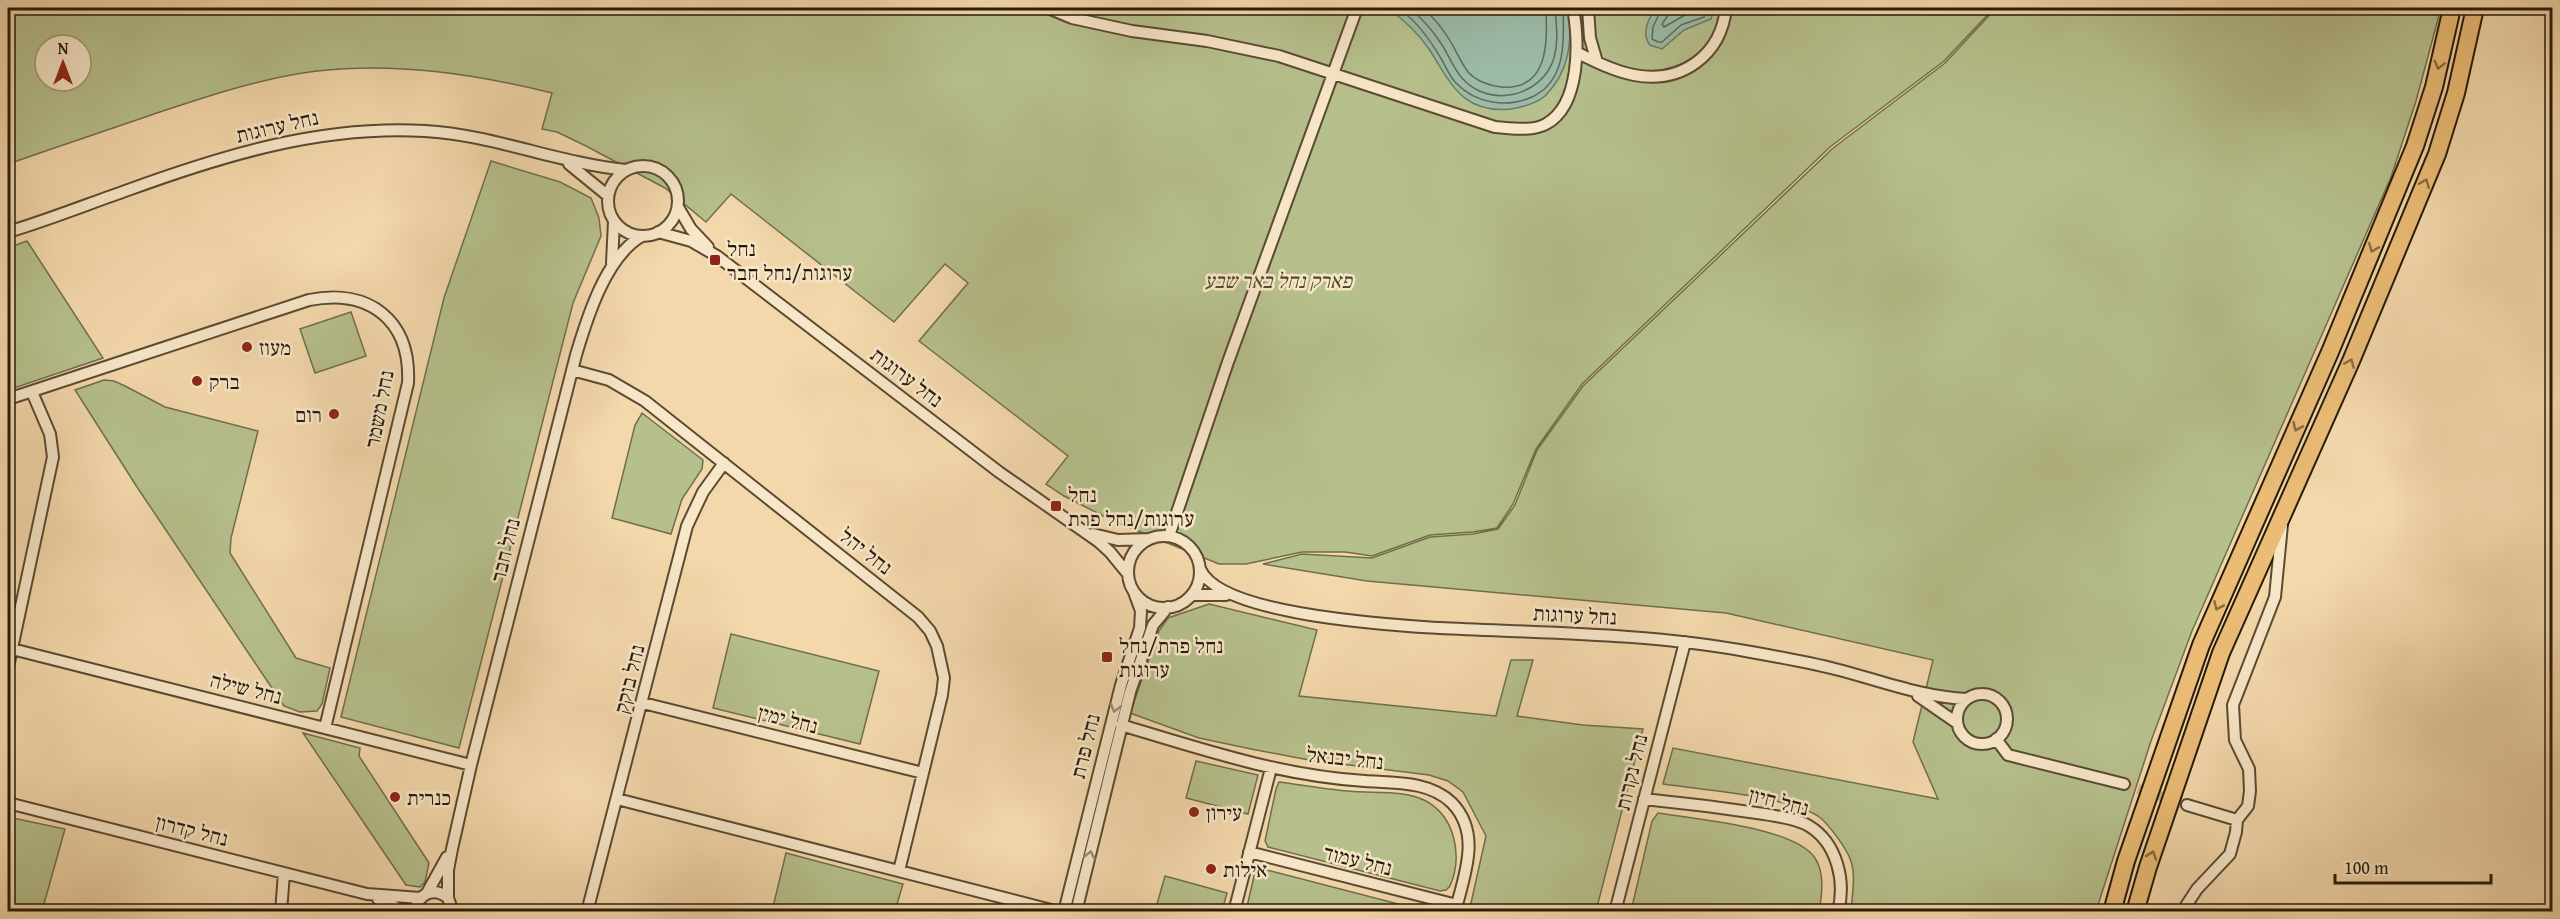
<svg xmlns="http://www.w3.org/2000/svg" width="2560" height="919" font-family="'Gentium Book Plus','Frank Ruhl Libre',serif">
	<rect width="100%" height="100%" fill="#f3d8ab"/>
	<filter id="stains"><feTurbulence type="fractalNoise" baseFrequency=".00333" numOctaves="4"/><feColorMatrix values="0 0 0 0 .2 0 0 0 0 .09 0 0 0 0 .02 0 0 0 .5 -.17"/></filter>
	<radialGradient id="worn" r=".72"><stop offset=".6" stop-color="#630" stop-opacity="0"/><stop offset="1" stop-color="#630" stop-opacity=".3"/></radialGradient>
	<path fill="#b6c08d" stroke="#6f6e4c" stroke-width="1.5" fill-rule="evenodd" d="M8,8H1994L1944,61L1830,147L1582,384L1536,449L1513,504L1497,528L1473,532L1430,535L1372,556L1345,552H1302L1246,564H1219L1111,520L1064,496L1046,484L1068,456L919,341L968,283L945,264L894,322L731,194L706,222L665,188L586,146L557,132L542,129L552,93C475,74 396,62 317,71C261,78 208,96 154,114C105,131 56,147 8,164ZM45,45H81V81H45Z
		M1996,8H2441L2416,101L2391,177L2192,631L2151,741L2096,911H1851C1852,895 1856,877 1851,861C1847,849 1828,823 1818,816C1785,796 1703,790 1663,784L1673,748L1938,799L1913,742L1933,660L1726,613L1367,581L1263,564L1302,554L1372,558L1430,537L1473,534L1498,529L1515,505L1537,450L1583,386L1832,149L1945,63Z
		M491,161L560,182L591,198L599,218L601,236L573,303L459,748L341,717L444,298Z
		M27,241L103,358L8,390V248Z
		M351,312L366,356L315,373L300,329Z
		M104,380L114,381L125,386L165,407L258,431L231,538L230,553L296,658L330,668L322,704L317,711L300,712L284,706L137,487L75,390Z
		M642,413L703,460L702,469L682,499L671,534L612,518L635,425Z
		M1209,604L1317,630L1299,696L1496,716L1511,660H1533L1517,716L1583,725L1643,729L1596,911L1469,912L1486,836L1463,792L1448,781L1429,775L1309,760L1251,749L1199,738L1130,713L1159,631L1168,618Z
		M731,634L879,671L860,744L713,708Z
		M303,733L360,748L359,756L429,863L425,882L420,887L406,885Z
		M1196,761L1258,775L1248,814L1186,798Z
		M1279,782C1302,785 1325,789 1348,791C1372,794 1404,789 1426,801C1455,817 1463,856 1450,886L1446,890L1440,891L1268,847L1265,841L1276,789Z
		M1658,813C1694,819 1794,827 1815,858C1825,873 1822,895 1819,911L1647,912L1632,907L1652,821Z
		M8,817L65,829L42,911H8Z
		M786,853L903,884L895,911H772Z
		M1262,870H1267L1425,911H1246L1254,876Z
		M1165,876L1227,893L1222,911H1155Z"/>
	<path fill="#9bbaa7" stroke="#6d7a68" stroke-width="1.5" d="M1387,8H1569C1572,41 1570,71 1545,96C1536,104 1523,107 1511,109C1462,114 1451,83 1429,49C1418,33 1403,19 1387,8Z
		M1659,8H1714L1711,19L1684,30L1662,49L1650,45C1641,34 1648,15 1659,8Z"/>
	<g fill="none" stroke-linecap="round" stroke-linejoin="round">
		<path stroke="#626a58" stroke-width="1.5" d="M1398,8C1417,21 1430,40 1442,60C1446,67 1450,77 1456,83C1476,104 1507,108 1532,97C1567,81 1564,39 1563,8
			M1410,8C1421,18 1432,29 1440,42C1448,53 1453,68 1462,78C1489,109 1542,97 1554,58C1559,41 1556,24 1555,8
			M1423,8C1434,18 1444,30 1452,44C1457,53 1462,64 1468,72C1476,81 1490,86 1501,87C1550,91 1547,40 1546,8
			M1662,8L1653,27L1652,39L1658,42H1662L1681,25L1704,17L1707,8
			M1669,8L1668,15L1662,24L1664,27L1685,15L1698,11L1700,8"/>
		<path stroke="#cab28b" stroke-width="10" stroke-dasharray="10 5" stroke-linecap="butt" d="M2124,784L2187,805"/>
		<defs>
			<path id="minor" d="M1048,8L1072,18L1132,31L1207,41L1279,56L1495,127C1510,128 1532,132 1546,124C1581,105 1579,41 1573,8
				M1588,8L1590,38L1597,62
				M1578,53C1596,62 1614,71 1634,75C1682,84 1721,55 1726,8
				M569,164L607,195
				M608 201a35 35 0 1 1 70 0a35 35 0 1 1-70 0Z
				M678,207L691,229L708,247
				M8,232C48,220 88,204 128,190C224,155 322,125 425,131C494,135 557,163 626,170
				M658,232L691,241L717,256L999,472L1099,542L1110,552L1128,574
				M612,263L614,221
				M572,370L609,380L645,401L918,617L930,631L937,646L944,678L942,695L899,871
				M8,399L309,300C369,288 411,320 408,383L325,728
				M1093,534L1118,540L1149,539
				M1169,536L1228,362L1357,8
				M1128 572a36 36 0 1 1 72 0a36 36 0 1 1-72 0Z
				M1200,569C1220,615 1391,625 1439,628C1543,633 1648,633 1751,652C1779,657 1807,662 1835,669C1879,680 1921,697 1967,699
				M1192,595H1226
				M12,649L471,765
				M8,667L53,457L50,434L32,392
				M1957 719a25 25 0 1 1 50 0a25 25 0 1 1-50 0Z
				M1918,696L1957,723
				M643,703L923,773
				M1121,725C1201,749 1281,776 1365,781C1395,783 1430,781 1452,803C1482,834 1464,876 1455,912
				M1996,739L2008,755L2124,784
				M617,799L1059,912
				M1644,799C1684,803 1724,808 1764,814C1779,817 1796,818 1809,826C1837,843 1846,881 1838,912
				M8,803L367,894L420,898
				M2187,805L2237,820
				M1249,852L1457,905
				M427,893L447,857
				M448,898V870L452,849L471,765L576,355C587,318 606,256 642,236
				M378,899L406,912
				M281,912L284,873
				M415,912C417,894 434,886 448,898L453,912
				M587,912L687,526L703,492L724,463
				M1064,912L1121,685L1140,628L1141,611L1134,592
				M1076,912L1130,692L1153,625L1168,607
				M1234,912L1271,768
				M1615,912L1685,642
				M2182,912L2197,889L2230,854L2236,832L2237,820L2248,806L2250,791L2249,769L2235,740L2233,705L2275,597L2282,525"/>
			<path id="highway" d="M2112,912L2126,861L2201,645L2330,352L2415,146L2434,87L2452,8
				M2135,912L2148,867L2221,653L2351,361L2437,154L2456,93L2475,8"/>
		</defs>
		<use href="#minor" stroke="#5b4a32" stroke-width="14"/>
		<use href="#highway" stroke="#281b0a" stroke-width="20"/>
		<use href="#minor" stroke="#f7e6c8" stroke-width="10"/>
		<use href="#highway" stroke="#eabc76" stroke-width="16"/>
	</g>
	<defs><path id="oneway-chevron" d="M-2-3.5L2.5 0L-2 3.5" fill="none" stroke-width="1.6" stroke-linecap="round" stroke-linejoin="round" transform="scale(1.5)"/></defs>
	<g stroke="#896c40">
		<use href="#oneway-chevron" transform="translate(2439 65) rotate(104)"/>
		<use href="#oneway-chevron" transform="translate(2425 183) rotate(-68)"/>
		<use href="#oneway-chevron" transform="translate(2373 248) rotate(112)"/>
		<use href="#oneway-chevron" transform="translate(2350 363) rotate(-67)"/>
		<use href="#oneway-chevron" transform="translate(2297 427) rotate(114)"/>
		<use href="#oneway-chevron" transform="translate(2218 606) rotate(114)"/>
		<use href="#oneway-chevron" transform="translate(2152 855) rotate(-71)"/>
	</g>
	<g stroke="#9a8b72">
		<use href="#oneway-chevron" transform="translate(1115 708) rotate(105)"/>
		<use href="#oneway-chevron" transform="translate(1090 855) rotate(-77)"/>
	</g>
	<g fill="#8f2418" stroke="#f7e6c8" stroke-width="2">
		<rect x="709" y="254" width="12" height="12" rx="3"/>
		<circle cx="247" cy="347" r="6"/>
		<circle cx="197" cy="381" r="6"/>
		<circle cx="334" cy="414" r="6"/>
		<rect x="1050" y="500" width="12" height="12" rx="3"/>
		<rect x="1101" y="651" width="12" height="12" rx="3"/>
		<circle cx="395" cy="797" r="6"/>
		<circle cx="1194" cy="812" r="6"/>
		<circle cx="1211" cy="869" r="6"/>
	</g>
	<g text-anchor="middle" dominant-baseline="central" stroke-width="5" stroke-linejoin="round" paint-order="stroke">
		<g font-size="21" fill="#281b0a" stroke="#f7e6c8">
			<text transform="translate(277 126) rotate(-13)">נחל ערוגות</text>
			<text transform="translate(907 377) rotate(37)">נחל ערוגות</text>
			<text transform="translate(379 409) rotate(-79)">נחל משמר</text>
			<text transform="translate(505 550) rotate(-76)">נחל חבר</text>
			<text transform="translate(866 551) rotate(38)">נחל יהל</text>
			<text transform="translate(1575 615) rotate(3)">נחל ערוגות</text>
			<text transform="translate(629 679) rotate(-76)">נחל בוקק</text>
			<text transform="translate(246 688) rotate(14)">נחל שילה</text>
			<text transform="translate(788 719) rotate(14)">נחל ימין</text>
			<text transform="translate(1085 746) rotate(-76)">נחל פרת</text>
			<text transform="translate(1345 758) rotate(6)">נחל יבנאל</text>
			<text transform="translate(1631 772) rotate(-76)">נחל נקרות</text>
			<text transform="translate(1779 801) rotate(14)">נחל חיון</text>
			<text transform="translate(192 830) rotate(14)">נחל קדרון</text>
			<text transform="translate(1358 860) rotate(14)">נחל עמוד</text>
		</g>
		<g font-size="21" fill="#281b0a" stroke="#f7e6c8" text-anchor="start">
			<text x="727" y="248">נחל<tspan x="727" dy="24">ערוגות/נחל חבר</tspan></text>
			<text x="259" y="347">מעוז</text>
			<text x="209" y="381">ברק</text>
			<text x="322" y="414" text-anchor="end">רום</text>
			<text x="1068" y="494">נחל<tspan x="1068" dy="24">ערוגות/נחל פרת</tspan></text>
			<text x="1119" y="645">נחל פרת/נחל<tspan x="1119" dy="24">ערוגות</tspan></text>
			<text x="407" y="797">כנרית</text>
			<text x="1206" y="812">עירון</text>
			<text x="1223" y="869">אילות</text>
		</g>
		<g font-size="21" font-style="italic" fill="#534d31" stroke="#f7e6c8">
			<text x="1278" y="280">פארק נחל באר שבע</text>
		</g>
	</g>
	<rect width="2560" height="919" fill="none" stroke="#f3d8ab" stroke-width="30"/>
	<rect x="9" y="9" width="2542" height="901" fill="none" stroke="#281b0a" stroke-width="3"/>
	<rect x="15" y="15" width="2530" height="889" fill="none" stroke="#281b0a" stroke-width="1.5"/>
	<g transform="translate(63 63)"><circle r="28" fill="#f7e6c8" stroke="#a4957c" stroke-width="1.5"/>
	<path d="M0-4.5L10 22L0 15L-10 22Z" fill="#8f2418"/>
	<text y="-9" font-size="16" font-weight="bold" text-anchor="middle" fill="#281b0a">N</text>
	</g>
	<path d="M2335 874v9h156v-9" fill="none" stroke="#281b0a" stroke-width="3"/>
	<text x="2344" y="874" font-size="18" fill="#281b0a" stroke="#f7e6c8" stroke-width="4.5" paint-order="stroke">100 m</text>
	<rect width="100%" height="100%" filter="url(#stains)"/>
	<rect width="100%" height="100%" fill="url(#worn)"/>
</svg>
